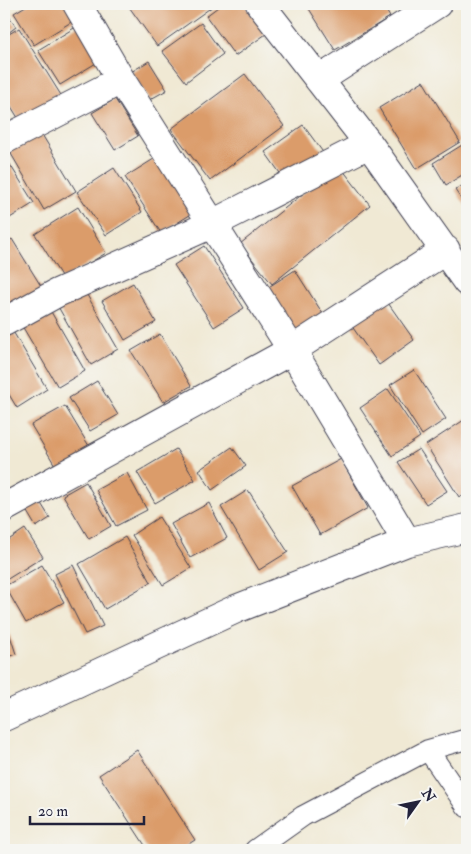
<svg xmlns="http://www.w3.org/2000/svg" width="471" height="854" font-family="'IM FELL Double Pica',serif">
	<rect width="100%" height="100%" fill="#f6f6f2"/>
	<filter id="ink" filterUnits="userSpaceOnUse"><feTurbulence type="fractalNoise" baseFrequency=".02" numOctaves="2"/><feDisplacementMap in="SourceGraphic" scale="10" xChannelSelector="R" yChannelSelector="G"/><feConvolveMatrix kernelMatrix="1 2 1 2 8 2 1 2 1" color-interpolation-filters="sRGB"/></filter>
	<filter id="wash" filterUnits="userSpaceOnUse"><feTurbulence type="fractalNoise" baseFrequency=".0096" numOctaves="4" result="noise"/><feDisplacementMap in="SourceGraphic" scale="20" xChannelSelector="R" yChannelSelector="G"/><feGaussianBlur stdDeviation="1.12" result="paint"/><feColorMatrix in="noise" values="0 0 0 0 0 0 0 0 0 0 0 0 0 0 0 0 0 1.4 0 .05"/><feComposite in="paint" operator="in"/></filter>
	<g filter="url(#wash)">
		<rect width="100%" height="100%" fill="#f0e9d4"/>
		<g id="blocks">
			<path fill="#db9c6a" d="M29,4H73L81,16L34,45L14,13Z
				M127,4H216L157,46Z
				M222,4H244L266,34L235,56L206,16Z
				M306,4H382L390,17L335,50Z
				M4,9L16,27L4,36Z
				M84,22L106,57L60,85L38,50Z
				M201,23L223,54L186,82L162,51Z
				M19,28L64,100L23,126L4,95V37Z
				M149,61L167,90L149,100L131,72Z
				M245,74L284,126L210,181L171,129Z
				M423,81L460,142L416,169L379,108Z
				M115,99L138,136L115,150L92,113Z
				M303,125L325,155L287,183L265,152Z
				M38,128L76,191L44,210L7,147Z
				M467,142V172L446,185L433,163Z
				M4,155L34,203L5,221L4,219Z
				M157,157L193,213L161,233L125,177Z
				M339,165L370,205L272,284L240,244Z
				M114,168L142,212L106,235L77,192Z
				M467,183V208L455,190Z
				M78,207L106,253L63,279L35,234Z
				M12,239L44,291L14,310L4,294V244Z
				M204,246L244,308L214,327L174,265Z
				M295,270L323,314L291,335L264,290Z
				M133,283L156,322L125,340L102,301Z
				M83,288L118,349L91,365L56,303Z
				M386,300L414,340L379,365L351,325Z
				M46,303L85,371L58,387L18,319Z
				M8,323L47,389L17,408L4,386V326Z
				M160,334L191,386L163,402L131,351Z
				M414,370L446,419L422,435L390,385Z
				M97,381L118,415L90,431L69,398Z
				M388,389L420,437L392,456L360,408Z
				M65,406L92,451L59,472L31,425Z
				M467,418V492L459,497L426,445Z
				M232,447L246,466L212,490L199,470Z
				M176,449L195,480L155,503L137,472Z
				M419,449L447,491L426,504L398,462Z
				M341,459L368,508L320,535L292,486Z
				M127,473L147,510L116,526L96,490Z
				M86,482L111,526L89,539L63,495Z
				M248,490L288,552L259,570L221,507Z
				M37,497L50,518L36,527L23,505Z
				M209,503L227,538L190,558L171,524Z
				M159,517L191,568L163,585L132,535Z
				M25,529L43,557L6,580L4,577V543Z
				M125,537L151,582L105,609L79,564Z
				M42,565L64,602L26,623L5,586Z
				M73,565L103,626L85,634L55,574Z
				M4,617L16,654L4,658Z
				M137,750L195,840L179,850H148L99,775Z"/>
		</g>
	</g>
	<g filter="url(#ink)">
		<use href="#blocks" fill-opacity="0" stroke="#414052" stroke-width="1"/>
		<g fill="none" stroke-linecap="round" stroke-linejoin="round">
			<defs>
				<path id="service" d="M428,750L467,807
					M255,850L303,816L428,750L467,739"/>
				<path id="minor" d="M77,4L121,80L292,350L407,542
					M260,4L369,144L467,282
					M319,80L437,4
					M4,140L121,80
					M4,322L57,293L212,224L369,144
					M4,508L292,350L446,250
					M4,717L236,609L407,542L467,528"/>
			</defs>
			<use href="#service" stroke="#414052" stroke-width="22"/>
			<use href="#minor" stroke="#414052" stroke-width="30"/>
			<use href="#service" stroke="#fff" stroke-width="20"/>
			<use href="#minor" stroke="#fff" stroke-width="28"/>
		</g>
	</g>
	<rect width="471" height="854" fill="none" stroke="#f6f6f2" stroke-width="20"/>
	<g transform="translate(418 802) rotate(57)" stroke="#f6f6f2" stroke-width="4" paint-order="stroke">
	<path d="M0-4L9 19L0 12L-9 19Z" fill="#22223b"/>
	<text y="-8" font-size="14" font-weight="bold" text-anchor="middle" fill="#22223b">N</text>
	</g>
	<path d="M30 816v8h114v-8" fill="none" stroke="#22223b" stroke-width="2.5"/>
	<text x="38" y="816" font-size="15" fill="#22223b" stroke="#f6f6f2" stroke-width="4" paint-order="stroke">20 m</text>
</svg>
